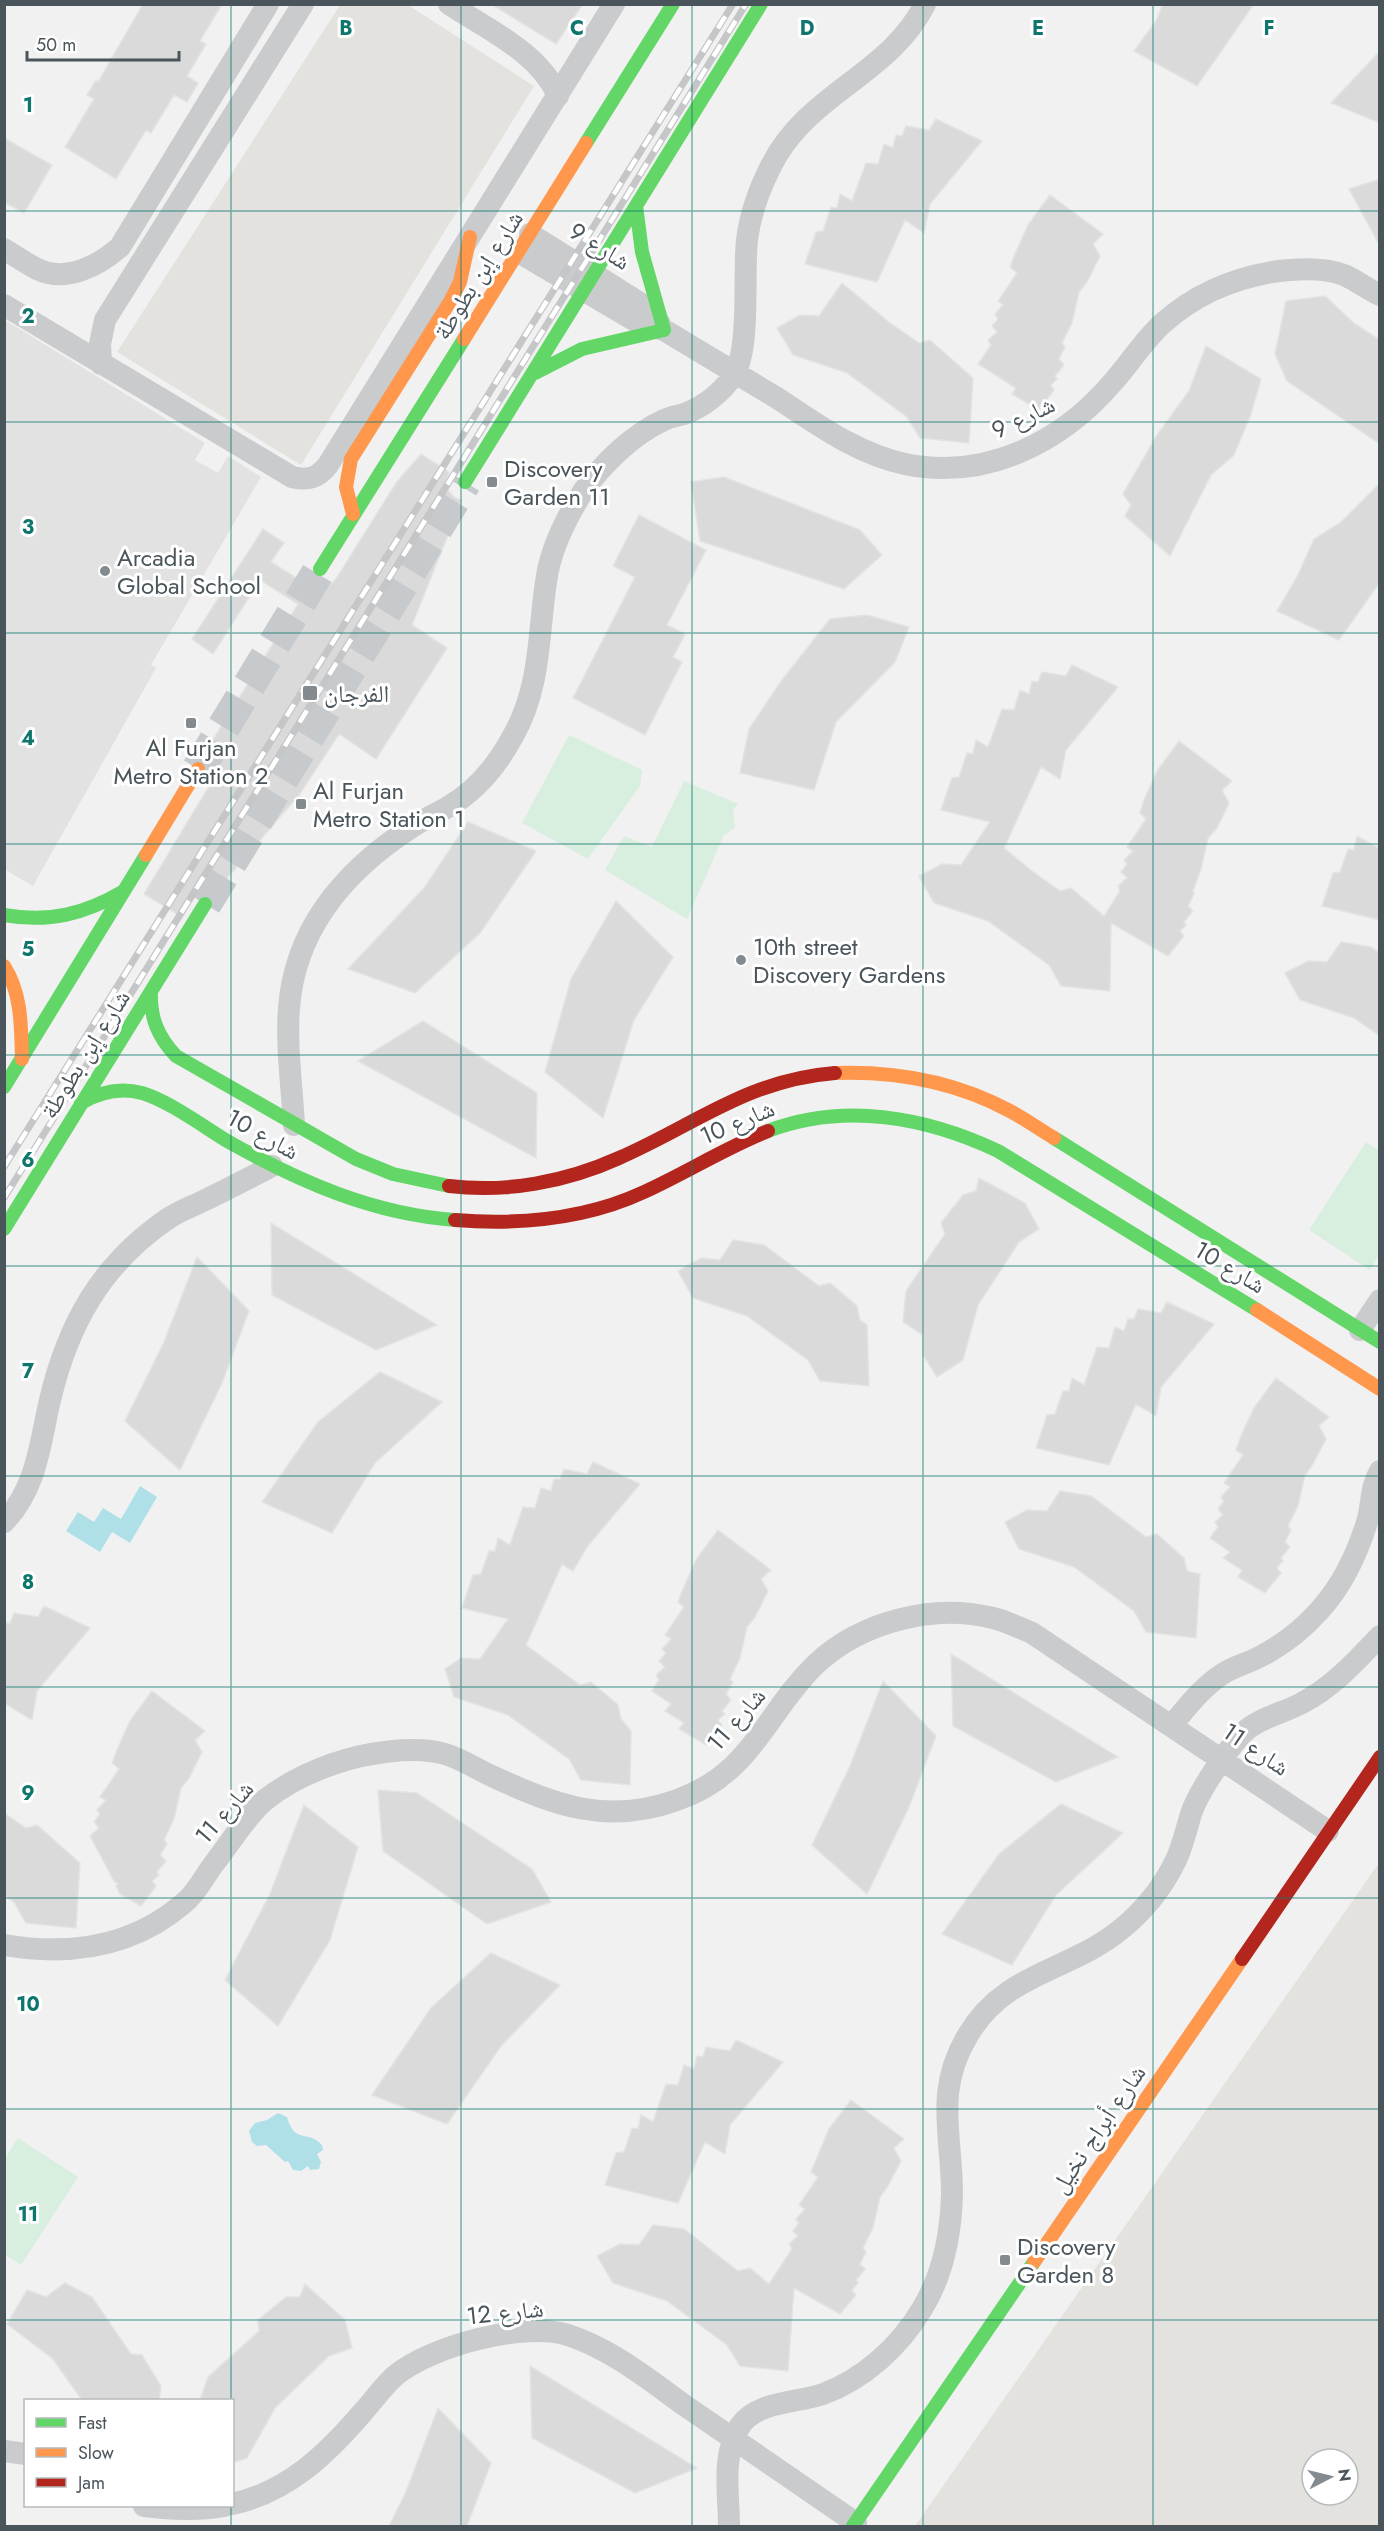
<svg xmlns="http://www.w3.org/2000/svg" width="1384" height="2531" font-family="Jost,'Noto Naskh Arabic',sans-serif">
	<rect width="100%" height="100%" fill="#f1f1f1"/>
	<path fill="#e3e2e2" d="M5,320L205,443L195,460L218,473L228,456L261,477L151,665L156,668L33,886L4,869Z"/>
	<path fill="#d8eede" d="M569,735L642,770L640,786L588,859L522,823Z
		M684,781L738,804L733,810L735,828L724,835L687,919L605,870L624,836L652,847Z
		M1366,1142L1380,1151L1379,1254L1370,1270L1309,1230Z
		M18,2138L78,2177L21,2265L4,2254L5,2158Z"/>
	<path fill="#e4e2de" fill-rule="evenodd" d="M340,5H408L534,86L301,465L117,352Z
		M1379,1863V2526H915ZM1312,2459H1348V2495H1312Z"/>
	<path fill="#b0e0e7" d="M140,1486L157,1497L130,1543L112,1532L100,1552L66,1531L78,1512L94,1522L103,1508L121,1519Z
		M278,2113L287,2117C295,2145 307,2129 322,2145L323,2150L317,2154L321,2162L319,2169L310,2170L308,2166L301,2171L293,2170L288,2161L285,2162L266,2145L257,2146L252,2142L249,2131L255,2123L267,2120Z"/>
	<path fill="#dadadb" stroke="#e2e3e3" stroke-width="1.5" d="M143,4H222L200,41L206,44L187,76L198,83L187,102L174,95L151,133L146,130L116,179L65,147L94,99L87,95L96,80L98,82Z
		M491,4H583L556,44Z
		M1163,4H1254L1197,86L1134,51L1156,21Z
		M1380,51V123L1331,103Z
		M936,119L982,141L930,204L924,233L905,220L877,282L805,264L816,232L823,231L831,207L837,208L840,194L852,201L866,163L878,164L884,144L893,148L896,135L902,136L906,126L929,130Z
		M4,138L52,165L24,213L4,202Z
		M1380,179V246L1349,189Z
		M1050,195L1103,234L1093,244L1100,256L1087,282L1079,292L1072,323L1062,343L1065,347L1059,359L1064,365L1055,376L1057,379L1051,385L1054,390L1039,410L1012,394L1016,388L978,364L991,345L988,340L997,332L992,326L998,319L995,314L1003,305L998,301L1017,273L1010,267L1015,254L1028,225Z
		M842,283L890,323L919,343L930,340L973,378L969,443L920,438L907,417L847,373L793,355L777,328L800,315L819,316Z
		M1325,296L1355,324L1380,340V444L1287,381L1275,354L1286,301Z
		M1206,346L1261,379L1251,414L1234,455L1211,475L1170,556L1125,516L1131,505L1123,494L1157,435L1189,391Z
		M421,454L449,472L446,481L448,490L455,498L462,500L412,625L447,648L376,759L339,734L299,795L217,890L206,885L196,888L177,914L144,894L214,778L217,770L215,761L206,752L210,744L298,604L260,580L213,654L192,639L263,529L284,543L271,562L309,586L310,585L320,588L329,585L336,579L396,483Z
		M724,477L860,530L882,555L844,589L700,541L691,482Z
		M1380,483V582L1339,640L1277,611L1298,575L1314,539L1340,523Z
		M639,515L706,550L667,625L685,634L673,657L682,662L645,735L573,698L635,577L613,566Z
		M867,615L909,627L895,662L836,722L814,790L740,773L749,729L782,680L830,619Z
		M1072,665L1118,687L1066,750L1060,779L1041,767L1004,848L1032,871L1060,891L1071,888L1104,916L1120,891L1118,886L1127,878L1121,872L1127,864L1124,860L1133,851L1127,847L1146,819L1140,813L1144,800L1157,771L1179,741L1232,781L1222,790L1229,803L1217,828L1208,838L1201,869L1193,891L1194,894L1188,906L1193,911L1184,922L1186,925L1180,931L1184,936L1168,956L1111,923L1110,991L1061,986L1049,965L988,921L934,903L919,876L942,864L961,865L990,822L941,810L952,778L959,777L967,753L973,754L976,740L988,747L1002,709L1014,710L1020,690L1029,694L1032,681L1038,682L1042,672L1066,676Z
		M468,822L536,851L480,933L415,993L348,969L424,888Z
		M1357,836L1380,849V920L1322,906L1333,873L1340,872L1348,849L1354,850Z
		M616,901L673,957L634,1020L603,1118L545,1072L571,979Z
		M1341,942L1371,947L1380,953V1036L1354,1018L1300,1000L1285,973L1308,961L1327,962Z
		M423,1021L537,1093L536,1158L358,1061Z
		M979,1178L1025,1203L1039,1229L1019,1242L978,1305L963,1360L937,1377L923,1355V1335L903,1322L906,1291L945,1234L941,1223L963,1195L976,1191Z
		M271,1223L437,1325L376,1350L272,1295Z
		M733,1240L764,1245L819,1286L830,1283L857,1306L860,1320L867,1325L869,1386L820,1381L808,1360L747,1316L693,1298L678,1271L701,1258L720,1260Z
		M197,1257L249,1311L222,1383L180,1470L125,1421L164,1342Z
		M1167,1302L1214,1324L1161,1387L1156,1416L1136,1404L1109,1465L1036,1448L1047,1415L1055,1414L1063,1391H1069L1072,1378L1084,1385L1097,1347L1109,1348L1115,1327L1124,1331L1128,1319H1134L1138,1309L1161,1313Z
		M380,1372L442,1402L375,1463L332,1533L262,1502L318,1422Z
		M1276,1378L1329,1417L1319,1426L1326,1439L1313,1464L1305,1475L1298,1506L1288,1526L1291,1530L1285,1542L1290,1547L1281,1558L1283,1561L1277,1568L1281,1573L1265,1593L1238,1577L1242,1570L1223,1558L1230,1552L1210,1538L1218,1527L1215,1522L1223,1515L1218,1509L1224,1501L1221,1497L1230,1487L1224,1483L1243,1455L1236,1450L1241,1436L1254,1408Z
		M593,1462L640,1484L587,1547L573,1571L562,1564L526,1645L580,1685L591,1682L618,1705L621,1719L631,1731L630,1785L581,1780L569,1759L508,1715L454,1697L445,1669L461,1658L480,1659L508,1619L462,1608L473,1575L481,1574L489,1551H495L498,1538L510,1545L523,1507L535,1508L541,1488L551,1491L554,1479H560L564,1469L587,1474Z
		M1060,1491L1091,1496L1146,1537L1157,1534L1184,1558L1187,1571L1200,1574L1196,1638L1146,1632L1134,1611L1074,1567L1019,1549L1005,1522L1027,1510L1047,1511Z
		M718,1530L771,1570L761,1579L768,1591L755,1617L747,1627L740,1658L730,1679L733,1682L726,1694L731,1700L722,1711L725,1714L718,1720L722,1725L706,1745L679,1729L684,1723L665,1711L671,1704L652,1691L659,1680L656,1675L665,1667L659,1661L666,1653L662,1649L671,1639L665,1635L684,1607L678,1602L683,1589L696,1560Z
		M44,1606L90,1628L37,1691L32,1720L4,1703V1623H10L14,1613L38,1617Z
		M951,1654L1118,1757L1056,1782L953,1726Z
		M883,1681L936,1736L909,1807L867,1894L812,1845L850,1766Z
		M152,1691L205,1731L195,1740L202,1752L189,1778L181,1788L174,1819L164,1840L167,1844L160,1855L166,1861L157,1872L159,1875L152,1881L156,1886L141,1906L120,1894L116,1886L118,1884L114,1881L90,1836L99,1828L94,1822L100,1814L97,1810L106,1800L100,1797L119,1769L112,1763L117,1750L130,1721Z
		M378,1790L417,1793L532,1869L551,1902L487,1924L383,1851Z
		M1061,1804L1123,1833L1056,1895L1012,1965L942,1934L999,1854Z
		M304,1805L358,1847L330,1940L278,2026L225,1980L270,1894Z
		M4,1813L26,1828L37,1825L80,1863L76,1928L26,1923L14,1902L4,1895Z
		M491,1953L560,1985L501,2046L447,2124L372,2095L431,2008Z
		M736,2040L783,2062L730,2125L725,2154L705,2142L678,2203L605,2185L616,2153L624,2152L632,2128L638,2129L641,2115L653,2122L666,2084L678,2085L684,2065L694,2069L697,2056L703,2057L706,2047L730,2051Z
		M851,2100L904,2139L894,2148L901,2161L888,2186L880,2197L873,2228L863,2248L866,2252L860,2264L865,2269L856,2280L858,2283L852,2290L856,2295L840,2314L794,2288L788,2371L740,2366L727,2345L667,2301L613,2283L597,2256L620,2244L639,2245L653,2225L684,2229L738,2271L750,2268L769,2284L792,2249L789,2244L798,2236L793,2231L799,2223L796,2219L805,2209L799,2205L818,2177L811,2172L829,2129Z
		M65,2283L92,2297L131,2354L142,2355L161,2386L159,2400H82L53,2359L7,2324L27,2290L46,2297Z
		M305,2284L345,2320L352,2348L329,2356L275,2408L247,2458L232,2463V2400H200L208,2377L259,2331L258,2320L286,2297H300Z
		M530,2366L697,2468L635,2493L532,2438Z
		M438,2408L491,2463L467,2526H389L405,2494Z"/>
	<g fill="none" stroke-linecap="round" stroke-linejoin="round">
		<path stroke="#c7cacc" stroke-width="33" stroke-dasharray="33 16" stroke-linecap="butt" d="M198,769L320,569
			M205,904L465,482"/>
		<path stroke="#c9cbcc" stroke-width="22" d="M449,4C487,29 540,53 558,96
			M530,234L648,308L660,324
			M4,249C15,256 26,263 37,269C66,283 98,266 120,247L268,4
			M520,253L639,323L664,330C702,353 739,375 777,398C817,424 857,454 905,464C986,481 1062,442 1113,382C1130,363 1144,340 1163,323C1193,296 1231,279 1272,272C1293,269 1323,267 1344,275C1356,280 1367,289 1380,295
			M4,305L292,477C308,481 318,478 328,465L614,4
			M101,364L100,344L105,320L303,4
			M294,1125C292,1086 286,1047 289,1008C295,927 347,869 412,827C424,819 436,814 448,807C476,791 498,764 513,736C541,687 538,635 546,582C550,550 565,520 582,493C601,465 633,434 664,420C670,417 677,416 684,414C703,407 721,393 733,376C751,351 743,273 747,240C750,215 759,190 770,168C806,93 889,76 925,4
			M1360,1330L1380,1300
			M4,1522C37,1488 40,1443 50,1400C68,1324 101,1265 166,1220C177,1212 191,1207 203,1201C226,1190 249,1178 272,1166
			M1172,1725C1188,1706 1203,1686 1224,1673C1237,1665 1252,1662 1265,1654C1285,1643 1304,1628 1319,1611C1342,1586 1358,1552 1368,1519C1372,1502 1371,1486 1380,1471
			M4,1945C69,1956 133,1947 184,1903C196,1894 204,1877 213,1865C229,1845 245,1817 265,1800C284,1785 310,1772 333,1764C364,1753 414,1745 445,1754C462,1759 478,1770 494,1777C556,1806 609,1825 677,1800C752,1774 765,1714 815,1665C860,1622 933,1603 993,1618C1006,1621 1020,1628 1032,1633L1328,1831
			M4,2451L26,2454
			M232,2504C288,2492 327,2454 363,2412C374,2400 384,2385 396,2375C431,2346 525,2321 568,2335C611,2349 648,2379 684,2405C741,2444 799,2484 856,2523
			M144,2506C171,2509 197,2511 224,2506
			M729,2526C729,2493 721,2456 740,2426C756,2401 798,2403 823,2394C864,2379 900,2346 922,2309C943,2275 951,2233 952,2194C952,2134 934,2091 968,2035C1005,1972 1070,1971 1120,1930C1144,1911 1163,1887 1176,1860C1183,1845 1186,1830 1191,1814C1198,1792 1227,1750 1243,1733C1258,1718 1284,1713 1302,1703C1333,1687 1356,1661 1380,1636"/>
		<path stroke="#63d668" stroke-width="14" d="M586,143L673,4
			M535,373L582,349L664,330L642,252L636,206
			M465,482L761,4
			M320,569L464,339
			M4,915C49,923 85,914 124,891
			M151,992C150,1018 158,1037 176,1056L356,1159L393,1174L449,1186
			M4,1087L146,855
			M81,1103C100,1092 120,1087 142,1093C169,1101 204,1127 229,1142C300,1182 373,1214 455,1220
			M768,1131C845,1102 926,1117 998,1151L1257,1310
			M1054,1138L1380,1342
			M4,1229L205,904
			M853,2526L1034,2262"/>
		<path stroke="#ff974d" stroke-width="14" d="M464,339L586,143
			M353,514L346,487L351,459L451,300L460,282L470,237
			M146,855L198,769
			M4,966C22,994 21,1026 22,1059
			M835,1073C895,1071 956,1082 1010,1111C1025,1119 1039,1129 1054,1138
			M1257,1310L1380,1389
			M1034,2262L1242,1959"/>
		<path stroke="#b3261e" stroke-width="14" d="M449,1186C506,1193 566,1182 619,1158C695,1125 747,1080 835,1073
			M455,1220C519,1225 586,1219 644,1192C686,1173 725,1148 768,1131
			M1242,1959L1380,1757"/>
		<defs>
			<path id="rail" d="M4,1167L733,4
				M4,1198L746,4"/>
		</defs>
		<use href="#rail" stroke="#c5c6c7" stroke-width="7"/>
		<use href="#rail" stroke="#fff" stroke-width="4.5" stroke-dasharray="14" stroke-linecap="butt"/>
	</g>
	<path fill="none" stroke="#0f766e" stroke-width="1.5" stroke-opacity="0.55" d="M231,4V2400M461,4V2526M692,4V2526M923,4V2526M1153,4V2526M4,211H1380M4,422H1380M4,633H1380M4,844H1380M4,1055H1380M4,1266H1380M4,1476H1380M4,1687H1380M4,1898H1380M4,2109H1380M4,2320H1380M231,2506V2526"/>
	<g fill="#848b90" stroke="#fff" stroke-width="2">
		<rect x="486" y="476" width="12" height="12" rx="3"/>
		<circle cx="105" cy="571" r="6"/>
		<rect x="302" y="685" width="16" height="16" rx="3"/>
		<rect x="185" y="717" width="12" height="12" rx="3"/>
		<rect x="295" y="798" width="12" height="12" rx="3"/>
		<circle cx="741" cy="960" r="6"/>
		<rect x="999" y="2254" width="12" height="12" rx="3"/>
	</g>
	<g text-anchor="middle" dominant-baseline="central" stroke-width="6" stroke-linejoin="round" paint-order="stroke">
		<g font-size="24" fill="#49545b" stroke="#fff">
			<text transform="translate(600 246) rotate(32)">شارع 9</text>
			<text transform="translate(478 275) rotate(-58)">شارع إبن بطوطة</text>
			<text transform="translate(1023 417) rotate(-26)">شارع 9</text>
			<text transform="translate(85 1054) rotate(-58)">شارع إبن بطوطة</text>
			<text transform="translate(737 1122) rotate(-23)">شارع 10</text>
			<text transform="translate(263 1134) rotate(29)">شارع 10</text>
			<text transform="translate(1230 1267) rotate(31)">شارع 10</text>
			<text transform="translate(736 1719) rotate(-49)">شارع 11</text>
			<text transform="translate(1256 1749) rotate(34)">شارع 11</text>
			<text transform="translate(224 1812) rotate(-49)">شارع 11</text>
			<text transform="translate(1098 2129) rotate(-56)">شارع أبراج نخيل</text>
			<text transform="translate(505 2312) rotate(-6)">شارع 12</text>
		</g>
		<g font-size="24" fill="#49545b" stroke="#fff" text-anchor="start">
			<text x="504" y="468">Discovery<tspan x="504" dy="28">Garden 11</tspan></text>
			<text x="117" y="557">Arcadia<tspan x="117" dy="28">Global School</tspan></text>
			<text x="324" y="693">الفرجان</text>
			<text x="191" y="747" text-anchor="middle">Al Furjan<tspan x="191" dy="28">Metro Station 2</tspan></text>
			<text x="313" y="790">Al Furjan<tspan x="313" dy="28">Metro Station 1</tspan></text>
			<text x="753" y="946">10th street<tspan x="753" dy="28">Discovery Gardens</tspan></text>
			<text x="1017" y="2246">Discovery<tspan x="1017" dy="28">Garden 8</tspan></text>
		</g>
	</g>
	<g font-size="20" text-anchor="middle" font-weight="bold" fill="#0f766e" stroke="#fff" stroke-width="6" stroke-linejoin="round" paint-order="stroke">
		<text x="346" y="35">B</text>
		<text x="577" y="35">C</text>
		<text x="807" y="35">D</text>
		<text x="1038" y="35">E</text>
		<text x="1269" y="35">F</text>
		<text x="28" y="112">1</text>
		<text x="28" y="323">2</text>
		<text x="28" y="534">3</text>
		<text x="28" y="745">4</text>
		<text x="28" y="956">5</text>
		<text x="28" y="1167">6</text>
		<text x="28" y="1378">7</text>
		<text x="28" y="1589">8</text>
		<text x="28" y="1800">9</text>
		<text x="28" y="2011">10</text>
		<text x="28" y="2221">11</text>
	</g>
	<rect width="1384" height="2531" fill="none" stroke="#49545b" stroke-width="12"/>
	<rect x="24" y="2399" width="210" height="108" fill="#ffffff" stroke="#b6bbbd" stroke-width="1.5"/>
	<rect x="36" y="2418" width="30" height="9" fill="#63d668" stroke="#b6bbbd" stroke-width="1.5"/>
	<text x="78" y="2429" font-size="18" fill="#49545b">Fast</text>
	<rect x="36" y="2448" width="30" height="9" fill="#ff974d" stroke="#b6bbbd" stroke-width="1.5"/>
	<text x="78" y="2459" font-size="18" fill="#49545b">Slow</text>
	<rect x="36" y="2478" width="30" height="9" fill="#b3261e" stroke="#b6bbbd" stroke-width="1.5"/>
	<text x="78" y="2489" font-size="18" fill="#49545b">Jam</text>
	<g transform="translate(1330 2477) rotate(83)"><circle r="28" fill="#ffffff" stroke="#b6bbbd" stroke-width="1.5"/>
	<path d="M0-4.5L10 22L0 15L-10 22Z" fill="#848b90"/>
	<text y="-9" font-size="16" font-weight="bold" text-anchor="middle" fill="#49545b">N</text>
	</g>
	<path d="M27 51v9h152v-9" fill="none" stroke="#49545b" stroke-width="3"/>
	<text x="36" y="51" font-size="18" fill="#49545b" stroke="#ffffff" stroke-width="4.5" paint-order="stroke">50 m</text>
</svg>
